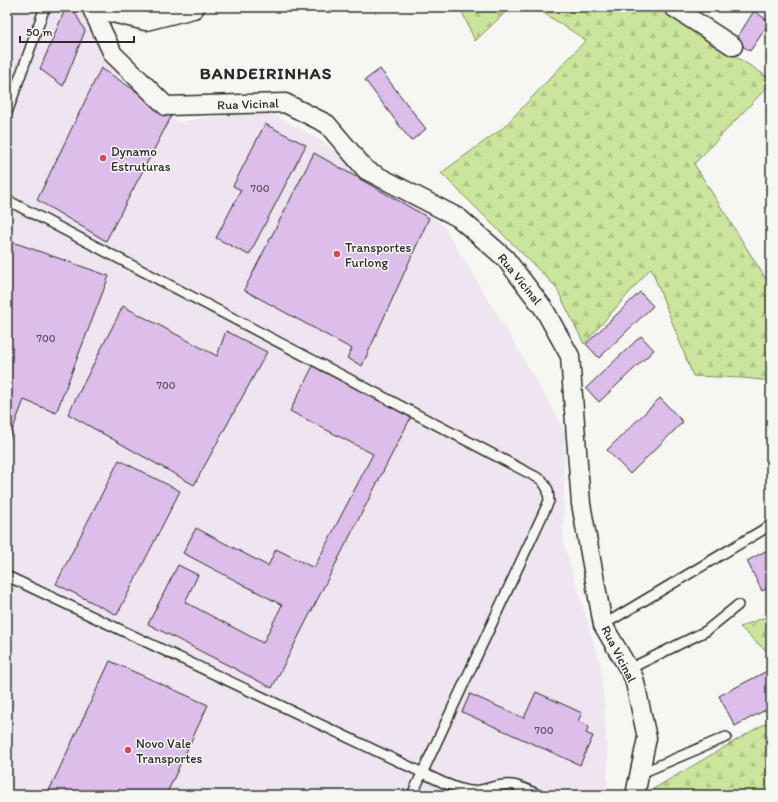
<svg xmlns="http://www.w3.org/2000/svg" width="778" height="802" font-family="Itim,sans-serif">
	<defs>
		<pattern id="forest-firs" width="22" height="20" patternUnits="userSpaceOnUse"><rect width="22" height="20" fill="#cbe69c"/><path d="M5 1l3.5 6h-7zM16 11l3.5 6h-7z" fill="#aec587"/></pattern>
	</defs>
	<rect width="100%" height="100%" fill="#f6f6f2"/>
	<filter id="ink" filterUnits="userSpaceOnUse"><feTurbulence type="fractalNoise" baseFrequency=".025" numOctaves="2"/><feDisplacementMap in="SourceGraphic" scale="8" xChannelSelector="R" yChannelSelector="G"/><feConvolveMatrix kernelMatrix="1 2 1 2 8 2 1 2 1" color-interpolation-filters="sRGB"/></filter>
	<g filter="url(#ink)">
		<path fill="#eee5f0" d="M7,7H78L131,96L178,122L265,109L321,141L443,225L521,354L565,431L563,541L601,666L608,765L606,795H7Z"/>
		<path fill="url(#forest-firs)" stroke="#7b8864" d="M460,7H511L475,41Z
			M534,7H658L771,79V83L694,164L771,287V381L743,378L693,376L651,268L584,344L556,287L441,173L503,128L586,40Z
			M771,615V654L757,643L740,627Z
			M771,721V795H643L757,728Z"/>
		<path fill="#ddbdea" stroke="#2b2b2b" d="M66,7H72L85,31L63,86L40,69Z
			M754,11L770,22L750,51L735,41Z
			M101,68L172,115L106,241L37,200Z
			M380,69L426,129L411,141L365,80Z
			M265,124L306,145L249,255L216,238L241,190L233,186Z
			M314,153L429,218L362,366L347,358L352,349L244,290Z
			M7,240L109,276L56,413L24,400L7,444Z
			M640,292L653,306L599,358L586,344Z
			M123,306L217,356L226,331L267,352L194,485L68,414Z
			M641,336L654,350L599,402L586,388Z
			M313,366L411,417L272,688L148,624L178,565L198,575L185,602L263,643L282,605L183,553L196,528L268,566L276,549L314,568L373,454L290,411Z
			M660,398L683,422L630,474L607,450Z
			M119,460L180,491L117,615L56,584Z
			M771,548V586L762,591L747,561Z
			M110,661L208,705L166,795H47Z
			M771,669V707L735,726L719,696Z
			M536,692L582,713L578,721L589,726L586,733L593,736L580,765L462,712L470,694L524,718Z"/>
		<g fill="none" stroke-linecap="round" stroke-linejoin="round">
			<defs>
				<path id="lane" d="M7,113L45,7
					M7,200L542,480L548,490L549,501L412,795
					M7,576L444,783C453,786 464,792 474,791C487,790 499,783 512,785C521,786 530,791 539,795
					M603,625L771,525
					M629,669L706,631L738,605
					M639,774L726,737"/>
				<path id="street" d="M91,7L113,54L166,106L285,103L327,124L366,170L459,218L505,258L544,309L570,356L581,504L603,625L634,678L647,738L635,795
					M673,7L733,46"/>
				<path id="secondary" d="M104,7L109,10L146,19L193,7"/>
			</defs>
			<use href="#lane" stroke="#2b2b2b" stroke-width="12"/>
			<use href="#street" stroke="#2b2b2b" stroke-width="21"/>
			<use href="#secondary" stroke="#2b2b2b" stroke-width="25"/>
			<use href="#lane" stroke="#f6f6f2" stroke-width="9"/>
			<use href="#street" stroke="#f6f6f2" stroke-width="18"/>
			<use href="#secondary" stroke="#f6f6f2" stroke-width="22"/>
		</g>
	</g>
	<g fill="#d1495b" stroke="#f6f6f2" stroke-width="1.5">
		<circle cx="103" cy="158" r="4"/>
		<circle cx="337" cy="254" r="4"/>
		<circle cx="128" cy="750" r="4"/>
	</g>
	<g text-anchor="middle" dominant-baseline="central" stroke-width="3" stroke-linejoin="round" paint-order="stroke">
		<g font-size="11" fill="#58505b">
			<text x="260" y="188">700</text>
			<text x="46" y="338">700</text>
			<text x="166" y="385">700</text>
			<text x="544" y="730">700</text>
		</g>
		<g font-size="13" fill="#2b2b2b" stroke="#f6f6f2">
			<text transform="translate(248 104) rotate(-2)">Rua Vicinal</text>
			<text transform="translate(520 279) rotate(51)">Rua Vicinal</text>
			<text transform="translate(619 654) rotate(63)">Rua Vicinal</text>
		</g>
		<g font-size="13" fill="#2b2b2b" stroke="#f6f6f2" text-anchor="start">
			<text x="111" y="151">Dynamo<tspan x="111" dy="15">Estruturas</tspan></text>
			<text x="345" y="247">Transportes<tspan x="345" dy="15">Furlong</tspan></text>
			<text x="136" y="743">Novo Vale<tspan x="136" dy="15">Transportes</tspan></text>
		</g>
		<g font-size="17" font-weight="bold" letter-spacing="1" fill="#2b2b2b" stroke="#f6f6f2">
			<text x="266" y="73">BANDEIRINHAS</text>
		</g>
	</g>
	<rect width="778" height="802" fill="none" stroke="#f6f6f2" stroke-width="24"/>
	<rect x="12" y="12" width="754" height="778" fill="none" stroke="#2b2b2b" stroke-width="1.5" filter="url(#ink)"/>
	<path d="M20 36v6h114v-6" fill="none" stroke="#2b2b2b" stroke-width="2"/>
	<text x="26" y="36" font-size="12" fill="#2b2b2b" stroke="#f6f6f2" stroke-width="3" paint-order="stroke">50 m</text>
</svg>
